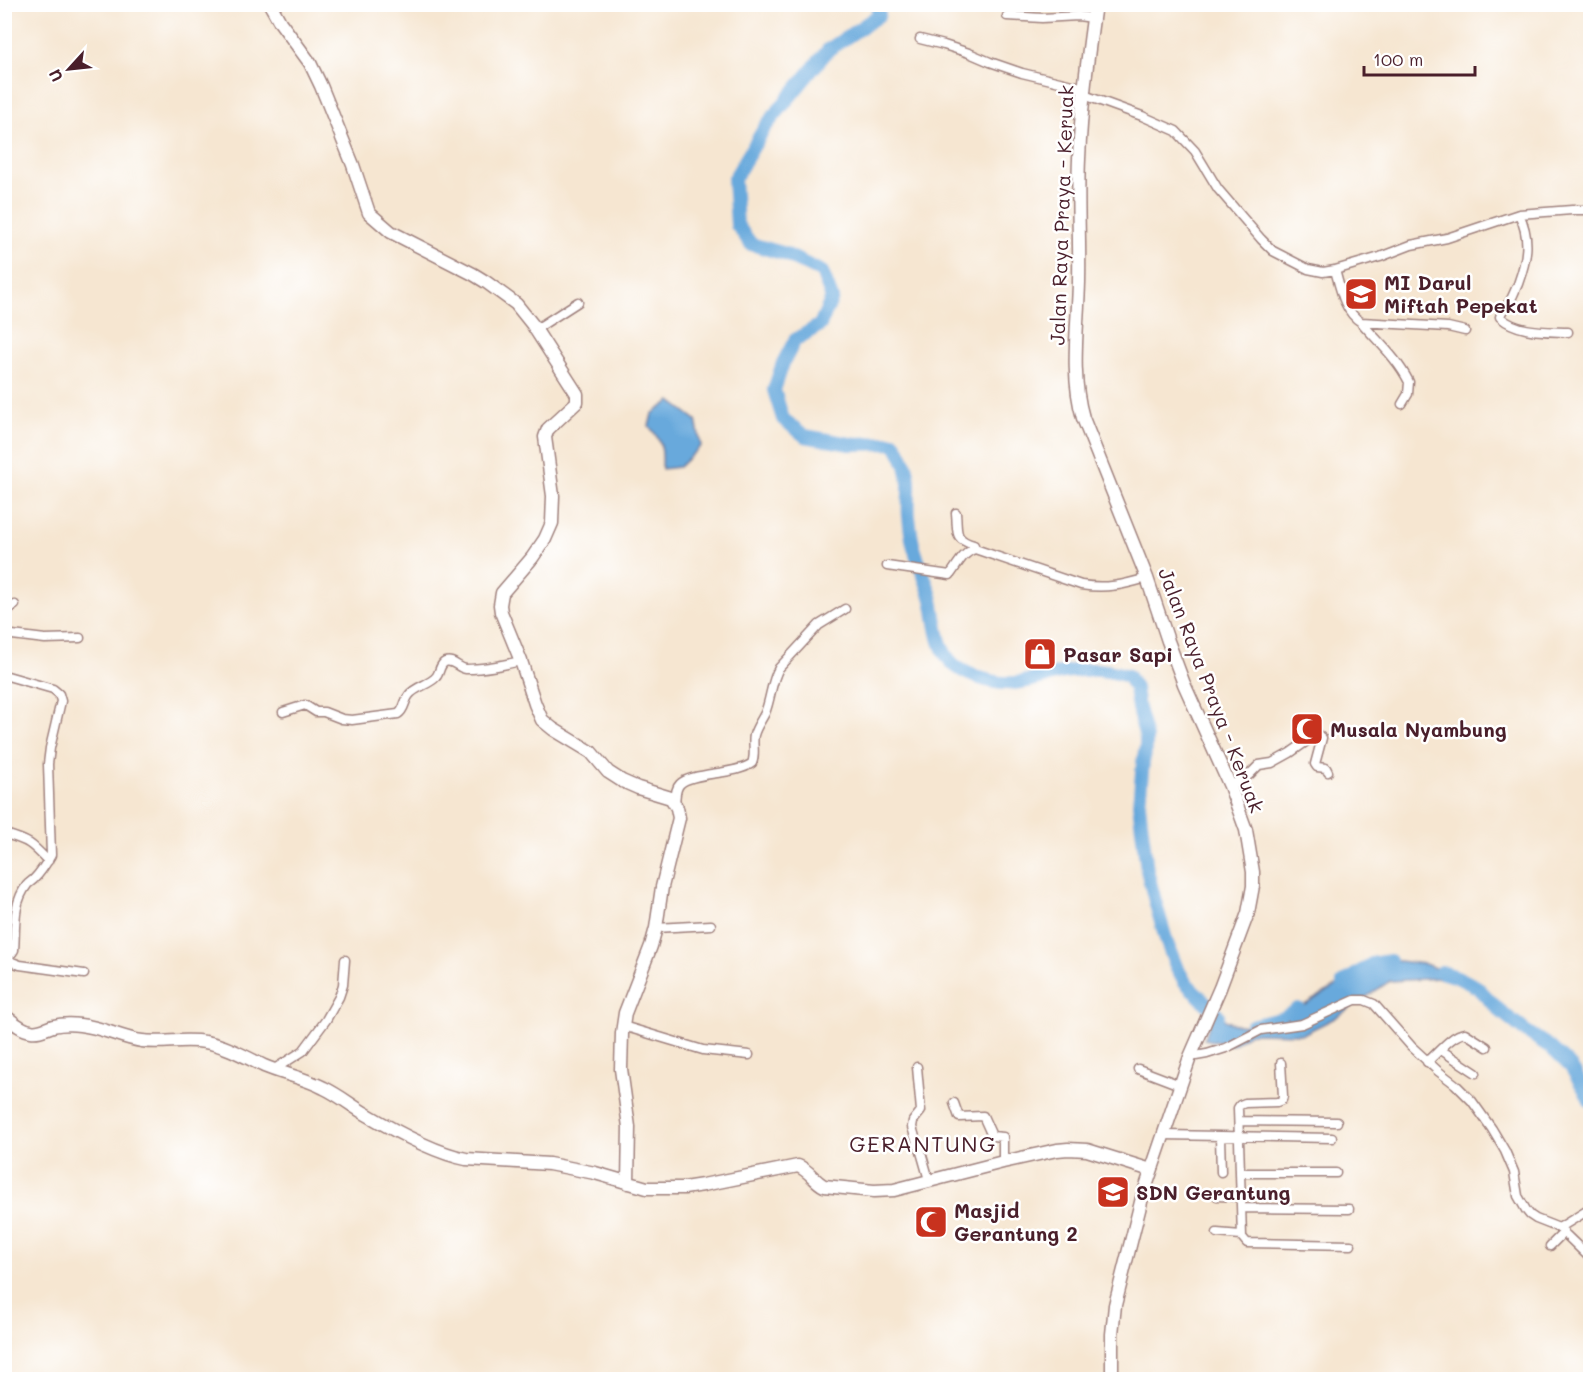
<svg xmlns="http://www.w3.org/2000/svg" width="1595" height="1384" font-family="Mali,sans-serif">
	<rect width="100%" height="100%" fill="#fff"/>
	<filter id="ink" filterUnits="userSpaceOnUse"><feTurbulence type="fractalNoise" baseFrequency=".0167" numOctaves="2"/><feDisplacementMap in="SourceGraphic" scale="12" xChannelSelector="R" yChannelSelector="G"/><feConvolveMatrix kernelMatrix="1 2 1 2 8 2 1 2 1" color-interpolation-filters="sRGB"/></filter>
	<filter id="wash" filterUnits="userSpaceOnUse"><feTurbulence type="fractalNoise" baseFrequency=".008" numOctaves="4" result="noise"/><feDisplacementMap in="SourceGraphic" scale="24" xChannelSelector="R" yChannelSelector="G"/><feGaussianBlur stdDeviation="1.35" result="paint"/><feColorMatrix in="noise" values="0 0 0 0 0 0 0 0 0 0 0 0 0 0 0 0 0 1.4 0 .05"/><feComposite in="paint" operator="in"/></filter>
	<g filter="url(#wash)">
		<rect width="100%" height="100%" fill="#f6e6d1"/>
		<path fill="#68a9dc" stroke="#596484" stroke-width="1.5" d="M671,401L696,420L701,446L679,467L662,469C663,449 662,441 649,426L652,414Z
			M1390,960L1425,964L1458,977L1390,981L1335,1018L1303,1034L1250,1033L1232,1045L1204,1039L1215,1012C1219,1015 1223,1019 1227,1021C1243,1030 1266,1024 1283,1018L1374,963Z"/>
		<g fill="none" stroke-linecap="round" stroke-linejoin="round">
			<path stroke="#68a9dc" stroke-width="14" d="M877,4L879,15L828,50L765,127L734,179L737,225L751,244L785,254L822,272L832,298L820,325L795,340L783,363L774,390L783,419L805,436L850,444L895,443C904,458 910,471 909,490C909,499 908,508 909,517C910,526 911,535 913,544C918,563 927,581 932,600C937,621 936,647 953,664C962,672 978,678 990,681C1016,688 1039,677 1065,672C1087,668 1107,669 1128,676L1135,688L1138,708L1146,738V747L1143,762L1139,804L1147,870L1155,901L1167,943L1176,966L1185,982L1218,1015
				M1441,972L1457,977L1477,987L1499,1010L1524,1030L1550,1047L1571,1067L1585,1090L1590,1101
				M1343,983L1372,964L1390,961
				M1252,1026L1284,1018L1298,1009"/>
		</g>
	</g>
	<g filter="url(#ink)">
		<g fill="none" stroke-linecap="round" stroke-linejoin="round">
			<defs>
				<path id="street" d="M1007,16L1042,18L1078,16L1093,18
					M920,39L944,45L969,53L990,62L1022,73L1085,88
					M1084,95L1142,116L1176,131L1195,151L1218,189L1261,239L1273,251L1308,269L1323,272L1335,270L1380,257L1411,245L1447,238L1519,214L1572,210H1590
					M1519,214C1531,239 1527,259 1518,284C1515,290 1513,296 1510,301C1506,308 1501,309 1500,317C1518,333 1545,331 1568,332
					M1335,270C1340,287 1344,312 1361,322L1448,327L1465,331
					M1361,322C1378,342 1397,358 1409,382L1408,394L1402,404
					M536,329L578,302
					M956,513C958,532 953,539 974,545L975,549
					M887,566L950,575C957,566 963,552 975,549L1081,585C1106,589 1123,585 1147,578
					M4,614L9,609L15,605
					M4,634L45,639L80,638
					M4,675L53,689L59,694L61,701L50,748L48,764L51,855C46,864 41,872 34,879C32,881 28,883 27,885C12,904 16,928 14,950L12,953L4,957
					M283,712L305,705L316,712H324L342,719L352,720L398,714C405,710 404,701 409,695C416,686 429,685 436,677C440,673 439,665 445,662C453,659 458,668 466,669C485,669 503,665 521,661
					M1230,786L1249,775L1259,765L1272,763L1290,753L1317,734L1322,738L1315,764L1317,767L1326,768L1328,772
					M675,803C676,796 675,789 680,784C691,772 737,775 752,763C756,754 752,744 754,735C756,727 761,721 765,713C771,698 771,682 779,668L819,625L845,609
					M5,834C29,841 31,843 48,861
					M656,928L711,925
					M7,956L12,962L20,965L84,974
					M623,1026L703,1050L749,1055
					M1441,1050L1476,1073
					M1190,1057L1207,1054L1226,1048L1261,1030L1302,1024L1355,1000H1364L1374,1004L1411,1046L1438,1071L1455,1084L1472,1101L1492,1129L1505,1151L1514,1172L1518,1196L1526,1210L1530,1215L1536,1219L1559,1228L1590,1209
					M1427,1062C1438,1053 1451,1035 1465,1033L1487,1047
					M1281,1063L1283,1096L1282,1100L1277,1102L1245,1103L1240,1105L1238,1108L1242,1237L1247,1243L1351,1245
					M917,1067L921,1111L913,1121L912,1127L915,1137L921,1152L929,1180
					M1138,1069L1180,1085
					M273,1070L303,1051L326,1020L339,997L343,985L345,960
					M954,1103L959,1117L983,1116L992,1136L1003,1137V1162
					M1239,1121L1337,1122
					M1164,1135L1332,1138
					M1220,1137L1221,1172
					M1241,1173H1336
					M1217,1196L1242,1197
					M1242,1208L1349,1209
					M1559,1228L1590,1258
					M1217,1233L1241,1235
					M1550,1246L1564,1232"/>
				<path id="secondary" d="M270,4L280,22L310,63L321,86L353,165L369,213L391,232L473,274L486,282L516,304L532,324L577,394V402L548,429L545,437L553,496L552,523L545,539L532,558L502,593L500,605L501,612L521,661L535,704L542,720L553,729L591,752L608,772L622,781L638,788L671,798L677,808L679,818L662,887L656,928L651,946L625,1013L622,1033L621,1069L629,1127L628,1183
					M4,1015C12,1021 21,1030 31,1031C39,1033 46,1028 53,1026C62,1024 71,1024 80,1025C102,1027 121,1038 142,1041C163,1044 184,1038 205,1042C225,1045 246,1057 264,1066C283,1074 305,1078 324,1088C339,1095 352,1106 366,1114C393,1130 436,1153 466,1159L549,1164L595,1173L647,1188H684L703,1185L798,1166C809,1170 814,1181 824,1186L874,1191L894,1190L1003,1162L1057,1150L1068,1149L1087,1150L1151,1170"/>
				<path id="primary" d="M1095,4C1088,55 1081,107 1079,159C1077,200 1080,241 1079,282C1078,327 1070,374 1083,418L1147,578L1168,641L1184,684L1230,786L1246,830L1253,872V886L1248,913L1220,988L1190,1057L1142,1198L1115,1305L1112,1334V1380"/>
			</defs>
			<use href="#street" stroke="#a0827e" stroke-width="11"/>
			<use href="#secondary" stroke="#a0827e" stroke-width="15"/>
			<use href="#primary" stroke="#a0827e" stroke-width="15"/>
			<use href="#street" stroke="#fff" stroke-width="8"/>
			<use href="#secondary" stroke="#fff" stroke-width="12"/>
			<use href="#primary" stroke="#fff" stroke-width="12"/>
		</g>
	</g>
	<defs>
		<symbol id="school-square" viewBox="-11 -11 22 22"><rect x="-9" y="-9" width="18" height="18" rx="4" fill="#c8321e" stroke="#fff"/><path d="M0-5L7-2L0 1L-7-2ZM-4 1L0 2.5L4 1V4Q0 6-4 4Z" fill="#fff"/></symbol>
		<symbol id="shop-square" viewBox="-11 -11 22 22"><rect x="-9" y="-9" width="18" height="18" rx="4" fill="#c8321e" stroke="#fff"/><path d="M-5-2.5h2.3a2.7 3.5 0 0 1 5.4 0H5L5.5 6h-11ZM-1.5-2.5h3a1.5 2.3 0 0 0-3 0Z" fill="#fff"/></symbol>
		<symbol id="mosque-square" viewBox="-11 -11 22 22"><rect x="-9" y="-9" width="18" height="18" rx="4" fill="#c8321e" stroke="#fff"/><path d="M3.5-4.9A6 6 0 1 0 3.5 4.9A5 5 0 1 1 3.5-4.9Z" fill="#fff"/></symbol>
	</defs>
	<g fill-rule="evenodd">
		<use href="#school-square" x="1342" y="275" width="38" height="38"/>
		<use href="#shop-square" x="1021" y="635" width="38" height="38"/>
		<use href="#mosque-square" x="1288" y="710" width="38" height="38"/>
		<use href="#school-square" x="1094" y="1173" width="38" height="38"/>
		<use href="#mosque-square" x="912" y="1203" width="38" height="38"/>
	</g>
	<g text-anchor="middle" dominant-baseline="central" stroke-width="5" stroke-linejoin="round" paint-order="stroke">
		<g font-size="20" fill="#4a1f2b" stroke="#fff">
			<text transform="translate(1061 215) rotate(-88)">Jalan Raya Praya - Keruak</text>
			<text transform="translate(1212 690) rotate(69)">Jalan Raya Praya - Keruak</text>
		</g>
		<g font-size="20" font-weight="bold" fill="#4a1f2b" stroke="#fff" text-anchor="start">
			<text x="1384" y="282">MI Darul<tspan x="1384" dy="23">Miftah Pepekat</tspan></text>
			<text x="1063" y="654">Pasar Sapi</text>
			<text x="1330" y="729">Musala Nyambung</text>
			<text x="1136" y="1192">SDN Gerantung</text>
			<text x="954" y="1210">Masjid<tspan x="954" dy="23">Gerantung 2</tspan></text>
		</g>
		<g font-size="22" letter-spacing="1.5" fill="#4a1f2b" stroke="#fff">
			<text x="923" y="1143">GERANTUNG</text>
		</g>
	</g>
	<rect width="1595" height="1384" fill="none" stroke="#fff" stroke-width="24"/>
	<g transform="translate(69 69) rotate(243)" stroke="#ffffff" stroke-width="4.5" paint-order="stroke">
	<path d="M0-4.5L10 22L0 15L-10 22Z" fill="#4a1f2b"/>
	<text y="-9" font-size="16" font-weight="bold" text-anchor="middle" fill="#4a1f2b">U</text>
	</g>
	<path d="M1364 66v9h111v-9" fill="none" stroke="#4a1f2b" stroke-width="3"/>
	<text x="1373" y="66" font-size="18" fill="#4a1f2b" stroke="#ffffff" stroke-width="4.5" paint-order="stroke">100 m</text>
</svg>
